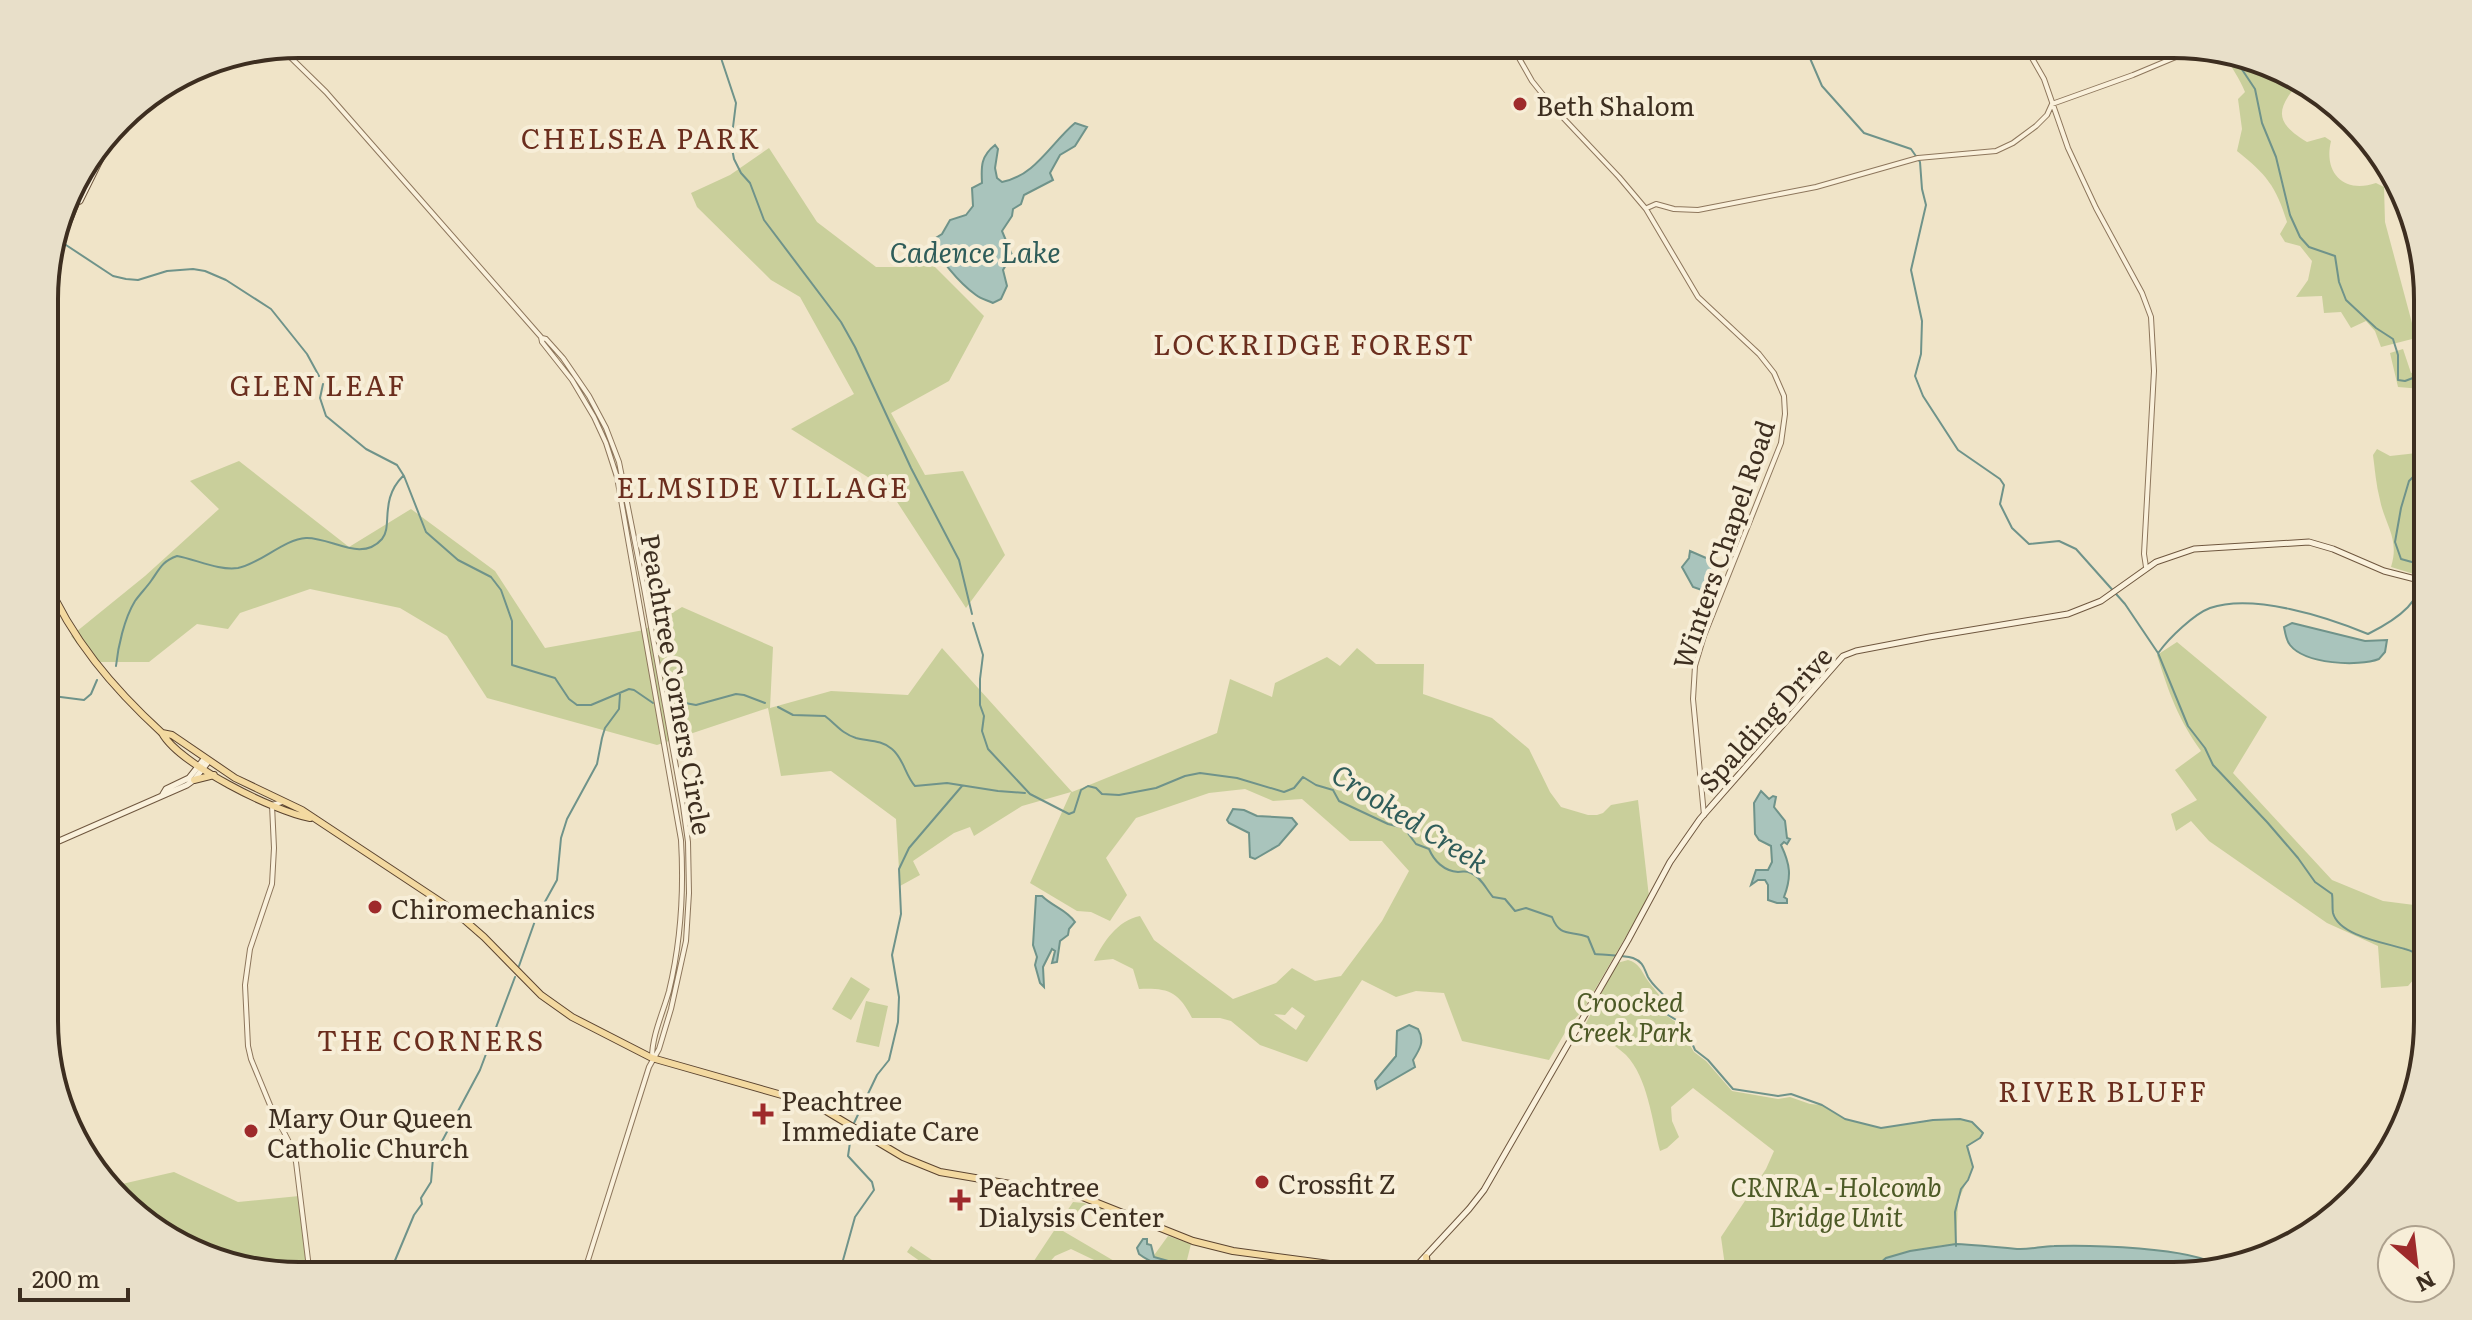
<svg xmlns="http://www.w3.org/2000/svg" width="2472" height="1320" font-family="Literata,serif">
	<rect width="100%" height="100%" fill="#f0e4c8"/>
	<path fill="#c9cf9b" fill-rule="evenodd" d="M1000,44H1033L1027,57L998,58Z
		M2226,56L2286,70L2299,82C2276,110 2274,122 2307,142L2325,137L2331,141C2323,174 2345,194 2376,183L2384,187L2385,222L2416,338L2381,347L2375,331L2366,321L2351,328L2341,312L2324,313L2322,296L2296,297L2308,280L2312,261L2300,246L2285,242L2280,234L2287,222C2276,186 2266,174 2237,151L2242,129L2238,99L2245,92C2240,79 2232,69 2226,56Z
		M769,148L817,222L876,267H910L928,260L984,316L949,381L891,413L925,475L963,471L1005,555L966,608L890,491L791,429L854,394L800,297L771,280L697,207L691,193L730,175Z
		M2403,349L2411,373L2426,368V392L2422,389L2398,387L2390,353Z
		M2377,449L2390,456L2426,452L2427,518L2420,534L2427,551V578L2391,567C2400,539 2385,525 2380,500C2376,485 2375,470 2373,455Z
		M239,461L349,547L411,509L495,571L545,648L644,630L682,607L773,647L770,708L831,691L908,695L942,648L1072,792L1217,733L1230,679L1272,697L1275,683L1327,657L1340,666L1357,648L1376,664H1424L1423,694L1492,718L1529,749L1550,792L1561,807L1588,815H1597L1603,813L1611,805L1638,800L1649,897L1583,1010L1570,1024L1549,1060L1462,1041L1444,993L1416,991L1396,997L1362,980L1307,1062L1260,1045L1231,1021L1220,1018H1192C1178,991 1168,988 1139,989L1133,969L1113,959L1094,961C1104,941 1117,921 1140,916L1154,940L1233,999L1276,983L1292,968L1315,981L1341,976L1382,921L1409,871L1382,841H1350L1302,799L1273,801L1245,789L1209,793L1136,818L1106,858L1127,895L1110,921L1091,912L1077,911L1030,883L1071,792L1022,806L974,836L970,827L954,833L913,861L920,875L900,886L896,819L831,771L781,776L768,708L657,745L487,698L447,636L400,608L310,589L240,613L228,629L197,624L149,662H92L71,636L145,576L219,509L190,481ZM1292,1007L1305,1016L1296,1030L1274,1014L1285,1015Z
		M2177,642L2267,717L2233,773L2332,880L2383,901L2422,906L2428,898V963L2408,986L2381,988L2378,946L2327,923L2209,841L2191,821L2176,831L2171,814L2197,800L2175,770L2201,751C2178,719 2169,693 2157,655Z
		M1628,960C1639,963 1641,970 1646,978C1655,992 1666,997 1664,1014L1676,1022L1694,1052L1706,1061L1732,1091L1778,1099L1790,1097L1810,1104L1822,1105L1845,1119L1881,1128L1933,1120L1960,1119L1972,1122L1983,1133L1980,1138L1968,1146L1973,1167L1958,1201L1956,1244L1938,1246L1867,1276H1719L1723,1274L1725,1266L1721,1237L1766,1169L1774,1151L1693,1088L1671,1107L1672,1121L1679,1137L1667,1148L1660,1151C1652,1121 1648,1078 1626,1055C1614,1044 1598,1035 1585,1025L1617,963Z
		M851,977L870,989L851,1020L832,1009Z
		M866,1001L888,1006L879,1047L856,1042Z
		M90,1161L102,1162L122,1184L174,1172L238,1202L299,1196L308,1253L307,1276H299L186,1250L154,1223L122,1184L114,1190L96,1176Z
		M1073,1202L1084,1203L1106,1211L1095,1214L1079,1210L1063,1231L1121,1265L1117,1271L1071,1249L1055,1256L1037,1276H1024Z
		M1168,1236L1191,1244L1183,1276H1139Z
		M911,1246L956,1276H941L907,1252Z"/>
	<path fill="#a9c4bc" stroke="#6f938a" stroke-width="2" d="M1075,123L1087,127L1075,146L1060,155L1050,173L1053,180L1024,195L1021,204L1013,209L1012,216L1002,231L1012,255L1003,270L1007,286L1001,299L993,303C987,300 981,299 976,295C962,285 934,256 934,239L942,234L950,220L966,215L973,206L972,188L982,183C981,166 981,156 995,145L998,149L995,168L997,178L1002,182C1035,176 1051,143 1075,123Z
		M1690,551L1720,564L1713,579L1702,590L1693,587L1682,567L1689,558Z
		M2292,623L2365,641L2387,640L2385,652L2379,659C2358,667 2305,664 2290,645C2286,640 2285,632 2284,627Z
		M1761,791L1769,799L1773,796L1776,797L1774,807L1785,821L1787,838L1790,839L1787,844L1784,842L1781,845C1790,864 1792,876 1784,897L1787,899V903H1777L1768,900V885L1765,880H1758L1751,885L1756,870H1768L1772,862L1771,846L1759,840L1755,834L1754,803Z
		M1233,809L1244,810L1257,816L1292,818L1297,824L1279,845L1255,859L1250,857L1249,833L1229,823L1227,820Z
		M1036,896H1042C1053,907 1066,909 1075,922L1069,929L1068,935L1060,941L1057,962L1052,963L1055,951L1052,949L1043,967L1044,987L1040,983L1035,965L1037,957L1033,945Z
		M1409,1025L1418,1029C1425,1041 1420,1049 1413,1060L1415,1067L1377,1089L1375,1081L1396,1056L1397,1031Z
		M1143,1239H1147V1244L1151,1245L1154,1257L1168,1261L1177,1267L1176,1272C1162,1264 1153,1265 1139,1254L1137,1248Z
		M1956,1244C1976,1245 1997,1247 2017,1249C2029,1250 2042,1246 2054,1246C2089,1245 2192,1247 2218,1266L2189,1275L1961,1273L1865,1276L1886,1258L1910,1251Z"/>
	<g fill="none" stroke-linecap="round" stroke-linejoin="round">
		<path stroke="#6f938a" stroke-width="2" d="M719,44L722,61L736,103L731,143L734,159L741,173L750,183L764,220L841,322L855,347L911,468L959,560L972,614
			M1808,44L1809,56L1822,86L1864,133L1911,149L1920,162L1922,189L1926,205L1911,270L1922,321L1921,354L1915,376L1923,396L1958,450L2000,479L2004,485L2000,504L2012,528L2029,544L2059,541L2076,549L2125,604L2158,653L2188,726L2205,748L2213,765L2267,822L2298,858L2315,882L2332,894C2333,900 2332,907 2333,913C2339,936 2386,943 2405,949C2413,951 2421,956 2428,961
			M2235,59L2255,89L2262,123L2276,157L2290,215L2300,237L2309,247L2335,256L2339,282L2346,300L2376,328L2393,339L2398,355V380L2405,381L2426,373
			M63,243L113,276L126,279L138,280L167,271L193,269L205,271L226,280L271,309L307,354L319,376
			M323,384L320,398L326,416L366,449L397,465L404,476L426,532L458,560L491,577L501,590L512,621V665L555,678L569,699L577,705H591L629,689L634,690L653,703
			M973,623L983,655L980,679V705L984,716L982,731L988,749L1030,794L1069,814L1074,812L1081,790L1088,786L1096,788L1102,794L1119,795L1156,788L1185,776L1200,773L1237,778L1284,792L1294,788L1303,777L1316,785L1333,790L1339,801L1388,824L1404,828L1416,844L1429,849C1434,861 1444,871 1458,872C1465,872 1464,870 1471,873C1481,877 1486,889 1493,897L1505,899L1515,911L1526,908L1552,917C1560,938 1571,930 1588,937L1595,954C1605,955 1624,955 1633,958C1644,962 1644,969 1648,977C1657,993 1671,993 1668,1015L1678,1021L1689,1036L1695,1050L1708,1060L1733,1089L1778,1096L1791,1094L1822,1105L1845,1119L1881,1128L1933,1120L1960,1119L1972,1122L1983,1133L1980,1138L1967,1146L1973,1167L1968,1180L1961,1189L1955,1212L1956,1246
			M2159,652C2169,638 2194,614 2210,608C2253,593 2327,617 2368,634C2394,621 2431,599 2419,564L2401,559L2395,542L2401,508L2409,481L2426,464
			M116,666C118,647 124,619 135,601C140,594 146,588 151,581C159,570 162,561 177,556C195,559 219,571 238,568C260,564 284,539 306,538C331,537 361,563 382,539C393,526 379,500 403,476
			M45,695L84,700L91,694L97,680
			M669,700L696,705L736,694L744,695L765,703
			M778,707L793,715L825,716C837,725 841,733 856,738C868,741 882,740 892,749C904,759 905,775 915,786L947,783L998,791L1025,793
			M519,966L536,918L557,880L561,838L567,819L597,764L602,738L605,728L619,709L620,694
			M854,1123L877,1075L889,1060L898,1022L899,997L892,955L901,914L899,869L909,848L962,786
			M840,1271L855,1217L874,1190L872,1182L848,1156L852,1129
			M390,1276L391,1270L414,1215L422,1204L421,1198L431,1182L433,1158L480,1070L515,977"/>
		<defs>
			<path id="tertiary" d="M1511,44L1532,81L1552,106L1619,177L1646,209L1698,297L1759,354L1774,373L1784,396L1785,414L1781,443L1704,636L1695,666L1693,699L1704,815
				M2024,44L2044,79L2068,148L2096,208L2142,293L2151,317L2154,371L2144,554L2146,567
				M281,48L326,92L541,337L542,342L572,380L594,417L606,443L617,477L681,840C684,891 681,941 669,991C663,1013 652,1035 652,1058
				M1647,208L1656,204L1674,209L1698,210L1816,187L1918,158L1996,151L2013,143L2036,126L2047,115L2052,104L2133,75L2195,49
				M542,338L546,339L563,358L589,396L606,428L619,462L644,588L683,806L688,842L689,893L686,941L671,1009L659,1049L649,1067L583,1276
				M282,802L272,805L274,848L272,884L250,949L245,985L248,1046L251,1059L270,1105L288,1140L296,1162L310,1276"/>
			<path id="secondary" d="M80,201L119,122
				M163,794L166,789L189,778L204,759
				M46,844L59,841L187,785L194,780L208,762
				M1408,1275L1469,1209L1484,1190L1628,940L1670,862L1700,819L1843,656L1856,651L1929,637L2068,614L2101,601L2156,562L2194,549L2309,542L2333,549L2384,571L2427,582"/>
			<path id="primary" d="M52,254L64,230
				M45,577C71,639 113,688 162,733C179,764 275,812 310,818
				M162,733L172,735L235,778L302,810L453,910L484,937L541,995L572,1017L652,1058L803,1101L826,1111L903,1157L940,1172L1080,1196L1193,1241L1233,1251L1420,1276
				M194,780L214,775
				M1426,1257L1427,1265L1435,1276"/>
			<path id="motorway" d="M66,200L80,174
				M64,230L95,153"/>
		</defs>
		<use href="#tertiary" stroke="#8d765c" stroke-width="6"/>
		<use href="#secondary" stroke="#6f573f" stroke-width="7"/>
		<use href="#primary" stroke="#5b4430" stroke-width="8"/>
		<use href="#motorway" stroke="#5b4430" stroke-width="10"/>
		<use href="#tertiary" stroke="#faf1dc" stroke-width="4"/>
		<use href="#secondary" stroke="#faf1dc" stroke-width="5"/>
		<use href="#primary" stroke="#f3d9a0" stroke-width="6"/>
		<use href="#motorway" stroke="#e0a458" stroke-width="8"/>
	</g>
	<g fill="#9e2a2b" stroke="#f7eed8" stroke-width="3">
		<circle cx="1520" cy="104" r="8"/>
		<circle cx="375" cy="907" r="8"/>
		<path d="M759 1102h8v8h8v8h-8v8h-8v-8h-8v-8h8z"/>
		<circle cx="251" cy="1131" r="8"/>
		<circle cx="1262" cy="1182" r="8"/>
		<path d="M956 1188h8v8h8v8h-8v8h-8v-8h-8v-8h8z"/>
	</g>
	<g text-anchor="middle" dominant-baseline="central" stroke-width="8" stroke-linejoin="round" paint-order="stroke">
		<g font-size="26" fill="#3d2e20" stroke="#f7eed8" text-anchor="start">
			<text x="1536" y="104">Beth Shalom</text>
			<text x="391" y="907">Chiromechanics</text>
			<text x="781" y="1099">Peachtree<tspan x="781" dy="30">Immediate Care</tspan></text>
			<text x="267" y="1116">Mary Our Queen<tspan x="267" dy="30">Catholic Church</tspan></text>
			<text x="1278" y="1182">Crossfit Z</text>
			<text x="978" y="1185">Peachtree<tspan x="978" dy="30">Dialysis Center</tspan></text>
		</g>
		<g font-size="26" fill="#3d2e20" stroke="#f7eed8">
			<text transform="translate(1722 544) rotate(-71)">Winters Chapel Road</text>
			<text transform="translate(678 684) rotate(80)">Peachtree Corners Circle</text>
			<text transform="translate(1764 718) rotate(-48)">Spalding Drive</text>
		</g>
		<g font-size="26" font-style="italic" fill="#4d5a26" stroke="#f7eed8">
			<text x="1630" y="1000">Croocked<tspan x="1630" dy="30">Creek Park</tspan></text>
			<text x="1836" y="1185">CRNRA - Holcomb<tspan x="1836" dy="30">Bridge Unit</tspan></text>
		</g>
		<g font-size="28" letter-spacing="2" fill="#6b2e1e" stroke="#f7eed8">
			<text x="641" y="137">CHELSEA PARK</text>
			<text x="1314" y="343">LOCKRIDGE FOREST</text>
			<text x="318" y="384">GLEN LEAF</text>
			<text x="763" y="486">ELMSIDE VILLAGE</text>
			<text x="431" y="1039">THE CORNERS</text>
			<text x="2103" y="1090">RIVER BLUFF</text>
		</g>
		<g font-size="28" font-style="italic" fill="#2f5d5a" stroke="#f7eed8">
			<text x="975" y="251">Cadence Lake</text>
			<text transform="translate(1411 817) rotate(32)">Crooked Creek</text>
		</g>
	</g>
	<path d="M0 0H2472V1320H0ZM299 58H2173A241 241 0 0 1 2414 299V1021A241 241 0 0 1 2173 1262H299A241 241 0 0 1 58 1021V299A241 241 0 0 1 299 58Z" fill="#e8dfc9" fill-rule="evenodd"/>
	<path fill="none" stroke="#3d2e20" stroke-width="4" d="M299 58H2173A241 241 0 0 1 2414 299V1021A241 241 0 0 1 2173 1262H299A241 241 0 0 1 58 1021V299A241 241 0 0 1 299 58Z"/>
	<g transform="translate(2416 1264) rotate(152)"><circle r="38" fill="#f7eed8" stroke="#ada18e" stroke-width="2"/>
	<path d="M0-6L14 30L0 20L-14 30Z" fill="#9e2a2b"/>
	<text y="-12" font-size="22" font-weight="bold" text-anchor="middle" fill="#3d2e20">N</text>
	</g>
	<path d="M20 1288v12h108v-12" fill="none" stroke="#3d2e20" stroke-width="4"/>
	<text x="32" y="1288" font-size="24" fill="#3d2e20" stroke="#f7eed8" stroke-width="6" paint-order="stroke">200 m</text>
</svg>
